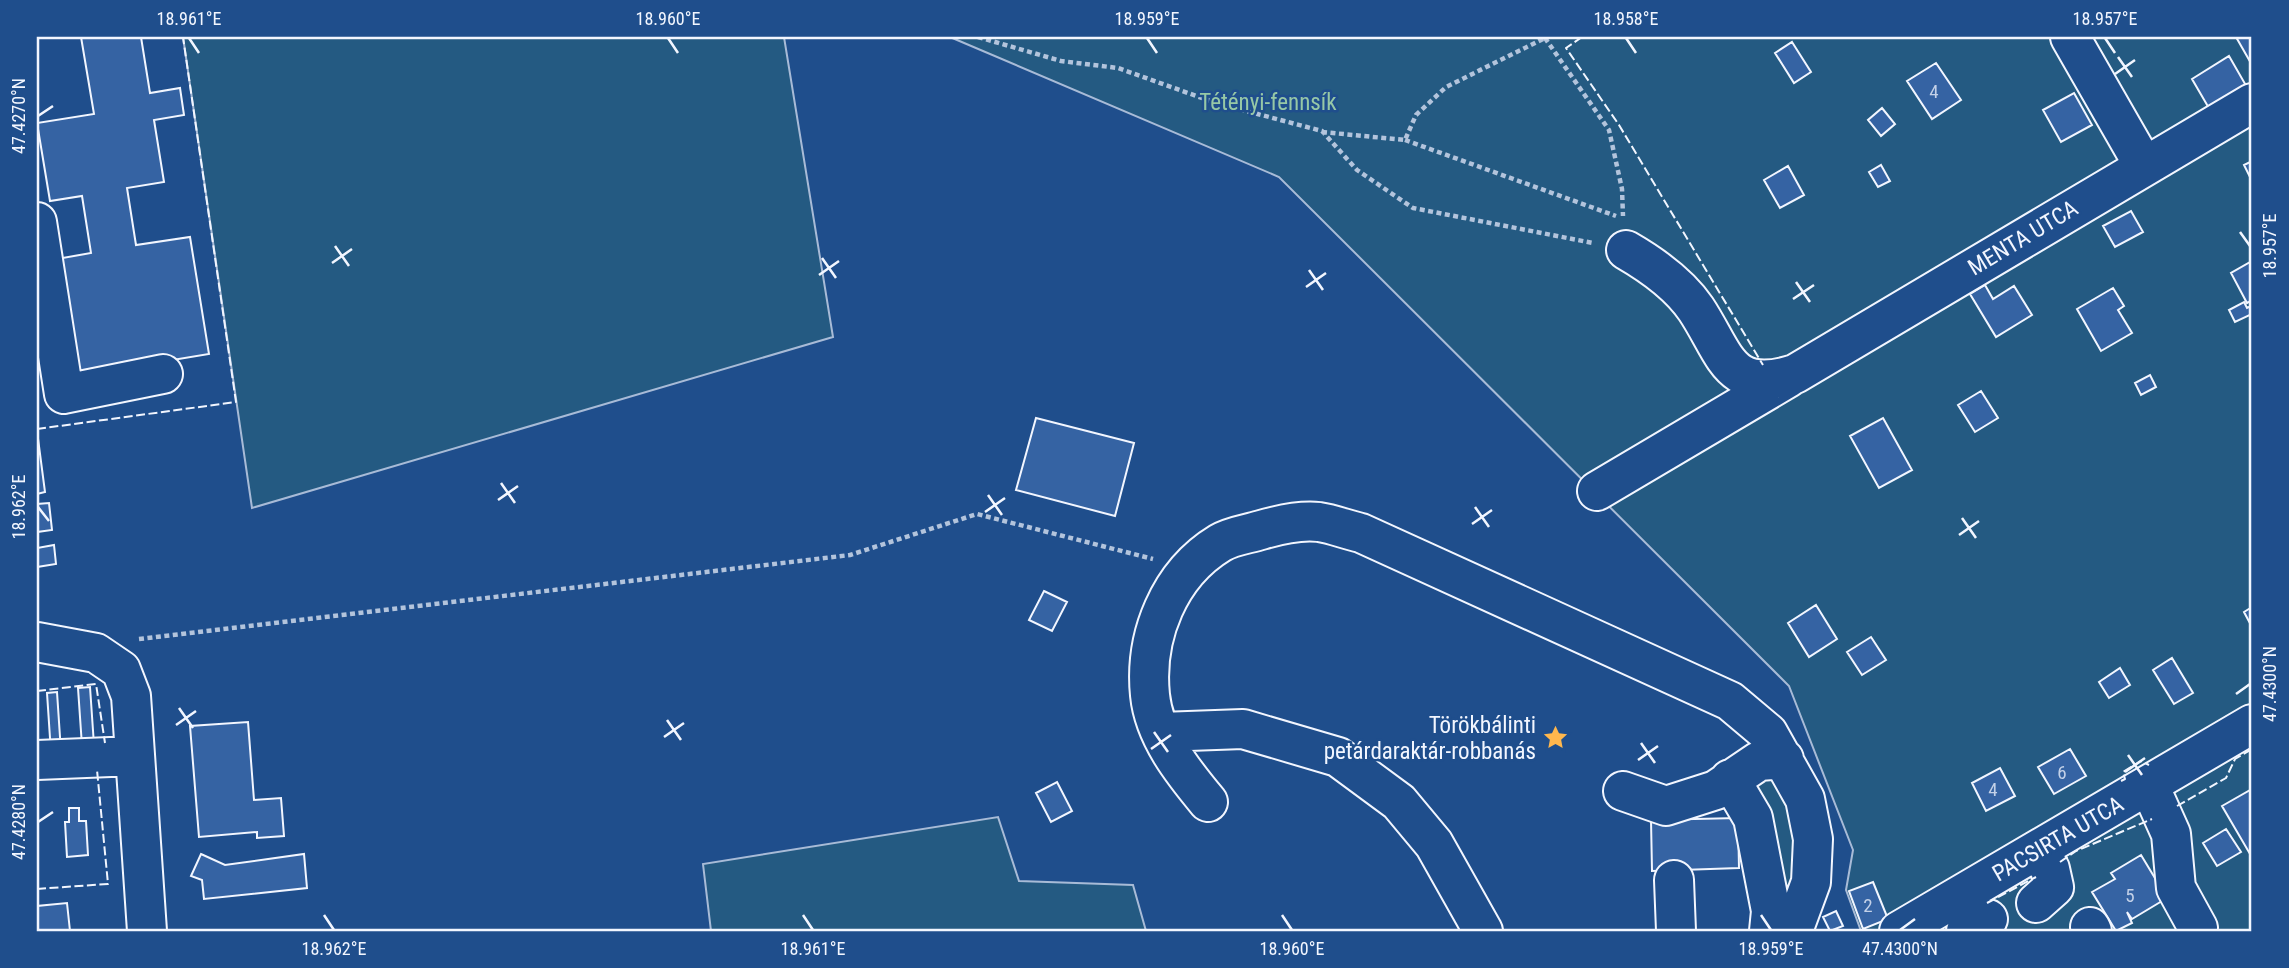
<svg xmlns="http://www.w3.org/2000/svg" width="2289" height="968" font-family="'Roboto Condensed',sans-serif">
	<rect width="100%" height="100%" fill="#1f4e8c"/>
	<path fill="#245a82" stroke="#a8bbd7" stroke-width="2" d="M183,37H784L833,337L252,508Z
		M950,37H2252V931H1861L1846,890L1853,850L1789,686L1279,177Z
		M1767,778L1776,782L1797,815L1792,884L1781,889L1753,800L1756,781Z
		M998,817L1019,881L1133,885L1146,931H711L703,864Z"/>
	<path fill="#3563a3" stroke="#f2f6ff" stroke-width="2" d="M81,37H141L150,93L180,88L184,115L154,120L164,182L127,188L136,245L190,237L209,354L70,377L51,260L91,253L82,196L50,201L37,123L94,114Z
		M2236,37H2252V65Z
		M1792,42L1811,72L1794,83L1775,53Z
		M2229,56L2248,89L2210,110L2192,79Z
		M1936,63L1961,100L1932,119L1907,81Z
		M2074,93L2092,125L2061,142L2043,110Z
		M1882,108L1895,124L1881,136L1868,120Z
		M2252,161V181L2244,165Z
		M1881,165L1890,181L1878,187L1869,172Z
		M1788,166L1804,195L1780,208L1764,180Z
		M2131,211L2143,232L2115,247L2103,226Z
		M2252,261V300L2247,303L2231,273Z
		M1985,285L1993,299L2014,286L2032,315L1996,337L1970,294Z
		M2113,288L2124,306L2118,310L2132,333L2101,351L2077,309Z
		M2244,302L2247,308L2251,306L2252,314L2235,322L2229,310Z
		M2150,375L2156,387L2141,395L2135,383Z
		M1981,391L1998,418L1975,432L1958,405Z
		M1036,418L1134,443L1115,516L1016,490Z
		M1883,418L1912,470L1879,488L1850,436Z
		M37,431L45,492L37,494Z
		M49,503L52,530L37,532V504Z
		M54,545L56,564L37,567V548Z
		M1044,591L1067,602L1052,631L1029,620Z
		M1816,605L1837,639L1809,657L1788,623Z
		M2252,607V627L2244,612Z
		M1871,637L1886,660L1862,675L1847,652Z
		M2172,658L2193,693L2174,704L2153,670Z
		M2120,668L2130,685L2109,698L2099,682Z
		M90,687L94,745L82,746L78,688Z
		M57,692L61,752L51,753L47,693Z
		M248,722L254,800L281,798L284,836L257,838V832L199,837L190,726Z
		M2070,749L2086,776L2054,794L2038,767Z
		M2000,768L2015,796L1986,811L1972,783Z
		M1057,782L1072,811L1051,822L1036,793Z
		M2252,789V852L2250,854L2222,806Z
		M69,808H79V821H86L88,855L67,857L65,822H69Z
		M1738,818L1739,868L1652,871L1651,820Z
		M2226,829L2241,852L2217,866L2203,843Z
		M201,854L225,865L304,854L307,888L204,899L202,880L191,876Z
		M2141,855L2167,898L2132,919L2127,912L2132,923L2116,931L2092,892L2115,879L2111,873Z
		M1873,882L1888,919L1863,929L1849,891Z
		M67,903L70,931H37V906Z
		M1836,911L1843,926L1830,931L1823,917Z"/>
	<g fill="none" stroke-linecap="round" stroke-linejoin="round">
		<defs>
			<path id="minor" d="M2070,37L2144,166
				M37,222L64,394L163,374
				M1626,250C1652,265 1679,284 1696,309C1726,354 1728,395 1795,374L2252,103
				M1597,491L1788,378
				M37,642L96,653L121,670L131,696L147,931
				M1161,732L1243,729L1338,757L1399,802L1434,844L1483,931
				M37,760L135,756
				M1730,779L1753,818L1771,911L1769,931
				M2149,785L2171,834L2176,888L2198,928
				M1623,791L1666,806L1716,790L1759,761L1784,759
				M1208,802C1183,772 1154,736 1150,695C1144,636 1169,574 1220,543C1231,536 1248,534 1261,530C1278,525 1301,520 1319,522C1333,524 1347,530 1361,533L1730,701L1768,733L1805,799L1813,839L1811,882L1793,931
				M1674,880L1676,931
				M2036,903L2054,887L2050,869L2038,850
				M2090,927L2092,931
				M1899,931L2252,724
				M1966,931L1988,919"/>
		</defs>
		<use href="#minor" stroke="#f2f6ff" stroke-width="42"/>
		<path stroke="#b3c4dc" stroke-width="4.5" stroke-dasharray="5 3.5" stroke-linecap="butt" d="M978,37L1061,61L1118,68L1216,103L1322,131L1357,170L1413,208L1593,243
			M1545,38L1609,130L1622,189L1623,216
			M1322,132L1405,140L1416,115L1446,87L1547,37
			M1405,140L1616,216
			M139,639L850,555L977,514L1153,559"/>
		<use href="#minor" stroke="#1f4e8c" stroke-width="38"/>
		<path stroke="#f2f6ff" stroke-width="2" stroke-dasharray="9 3.5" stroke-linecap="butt" d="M1582,37L1566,48L1619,125L1763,365
			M37,429L236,402L183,37
			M37,691L96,684L105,743
			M2121,781L2125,779L2123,772L2141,761L2149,765
			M2177,806L2226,778L2235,759L2252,749
			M2060,862L2076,851L2152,819
			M37,889L108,884L97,770
			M1987,903L2036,877"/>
	</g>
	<path fill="none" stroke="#f2f6ff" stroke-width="2.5" d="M189,38L199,53M668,38L678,53M1147,38L1157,53M1626,38L1636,53M2105,38L2115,53M2118,57L2132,77M2115,74L2135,60M38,116L53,106M2240,232L2250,246M335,246L349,266M822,258L836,278M332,263L352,249M1309,270L1323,290M819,275L839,261M1796,282L1810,302M1306,287L1326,273M1793,299L1814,285M501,483L515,503M988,495L1002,515M498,500L518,486M38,507L49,521M1475,507L1489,527M985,512L1005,498M1962,518L1976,538M1472,524L1492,510M1959,535L1979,521M2236,694L2250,684M179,708L193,728M667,720L681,740M176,725L196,711M1154,732L1168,752M664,737L684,723M1641,743L1655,763M1151,749L1171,735M2128,755L2142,775M1638,760L1658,746M2125,772L2145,758M38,822L53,812M324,915L334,930M803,915L813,930M1282,915L1292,930M1761,915L1771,930M1900,930L1915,919"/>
	<defs>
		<symbol id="sight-bare" viewBox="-9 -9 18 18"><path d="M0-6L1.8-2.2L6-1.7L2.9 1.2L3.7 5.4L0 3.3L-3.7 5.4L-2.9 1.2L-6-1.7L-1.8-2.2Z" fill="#ffb74d" stroke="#1f4e8c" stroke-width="2.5" paint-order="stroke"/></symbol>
	</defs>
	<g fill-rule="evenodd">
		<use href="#sight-bare" x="1538" y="720" width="35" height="35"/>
	</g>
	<g text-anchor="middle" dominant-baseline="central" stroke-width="5" stroke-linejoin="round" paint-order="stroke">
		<g font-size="19" fill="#c3d1e8">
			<text x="1934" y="91">4</text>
			<text x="2062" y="772">6</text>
			<text x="1993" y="789">4</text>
			<text x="2130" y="895">5</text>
			<text x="1868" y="905">2</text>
		</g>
		<g font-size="23" fill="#97c8a6" stroke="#1f4e8c">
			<text x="1268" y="102">Tétényi-fennsík</text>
		</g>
		<g font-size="23" fill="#f2f6ff" stroke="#1f4e8c">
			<text transform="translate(2023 238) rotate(-31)">MENTA UTCA</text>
			<text transform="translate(2058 839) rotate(-30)">PACSIRTA UTCA</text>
		</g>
		<g font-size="23" fill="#f2f6ff" stroke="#1f4e8c" text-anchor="end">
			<text x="1536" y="725">Törökbálinti<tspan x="1536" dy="26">petárdaraktár-robbanás</tspan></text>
		</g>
	</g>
	<rect width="2289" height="968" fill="none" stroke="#1f4e8c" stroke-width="77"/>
	<rect x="38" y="38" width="2212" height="892" fill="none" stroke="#f2f6ff" stroke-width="2.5"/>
	<g font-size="18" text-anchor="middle" fill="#f2f6ff">
		<text x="189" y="25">18.961°E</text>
		<text x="668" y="25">18.960°E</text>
		<text x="1147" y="25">18.959°E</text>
		<text x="1626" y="25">18.958°E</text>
		<text x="2105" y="25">18.957°E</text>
		<text transform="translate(19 116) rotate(-90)" y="6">47.4270°N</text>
		<text transform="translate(2270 246) rotate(-90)" y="6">18.957°E</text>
		<text transform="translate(19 507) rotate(-90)" y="6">18.962°E</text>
		<text transform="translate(2270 684) rotate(-90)" y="6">47.4300°N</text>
		<text transform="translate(19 822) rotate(-90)" y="6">47.4280°N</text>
		<text x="334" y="955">18.962°E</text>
		<text x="813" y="955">18.961°E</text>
		<text x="1292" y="955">18.960°E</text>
		<text x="1771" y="955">18.959°E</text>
		<text x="1900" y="955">47.4300°N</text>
	</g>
</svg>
